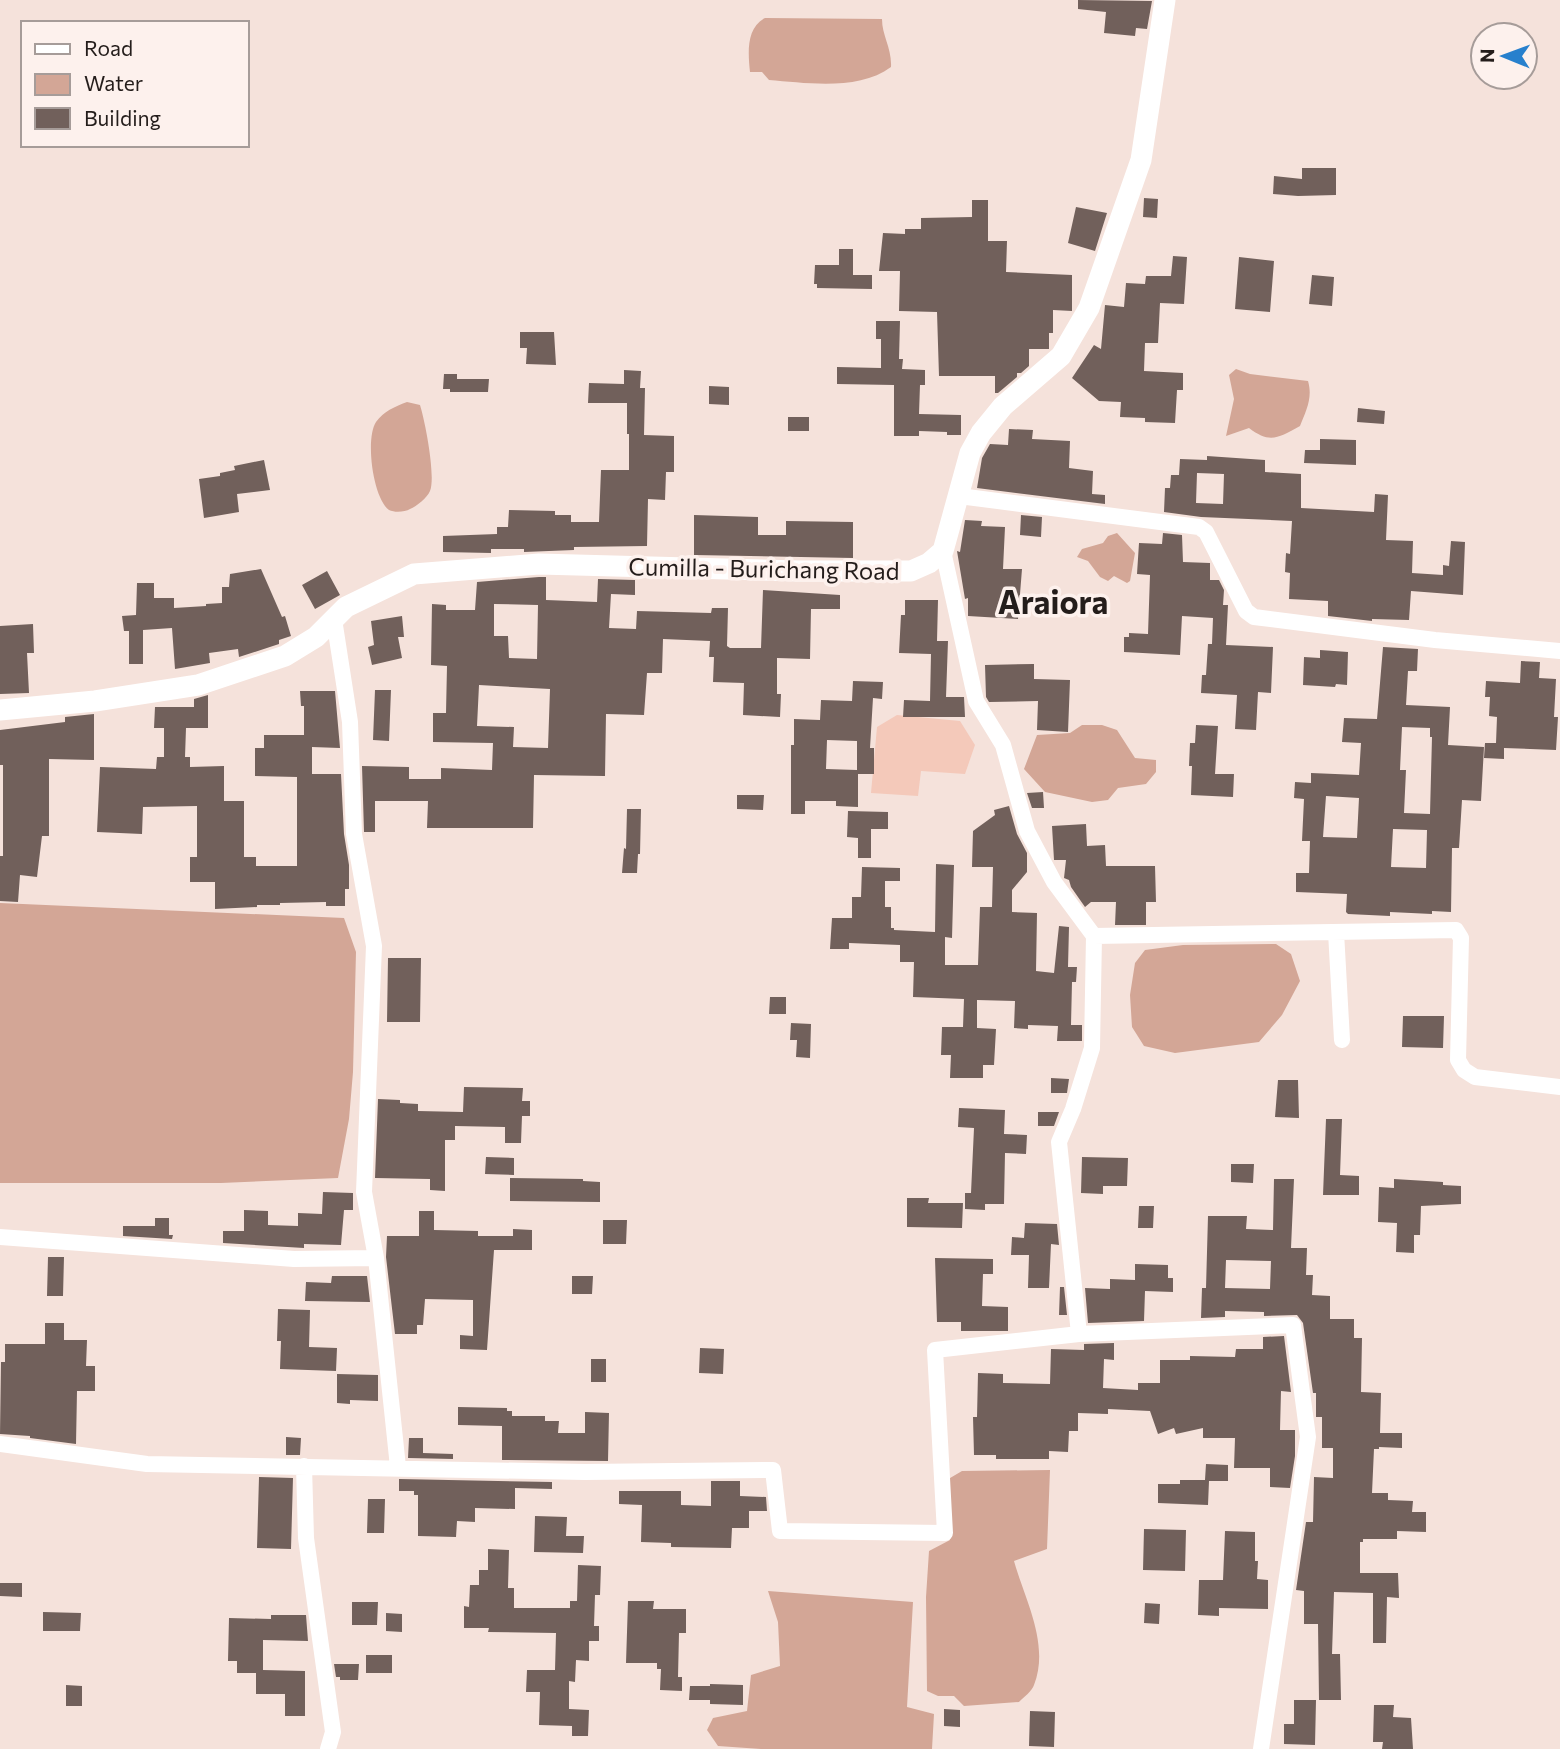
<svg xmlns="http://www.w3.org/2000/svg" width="1560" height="1749" font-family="Commissioner,sans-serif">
	<rect width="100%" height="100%" fill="#f5e2db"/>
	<path fill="#f4c9ba" d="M897,715L960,721L975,745L965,774L921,771L918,796L871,793L877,727Z"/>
	<path fill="#d3a696" d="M765,18L882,19C882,36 892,48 891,67C859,91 807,83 769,80L762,72H750C748,53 746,28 765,18Z
		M1236,369L1250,374L1308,381C1313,398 1306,411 1300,426C1278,438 1270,444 1249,428L1226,436L1234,399L1229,375Z
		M407,402L420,405C425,421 436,476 430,491C427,498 417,506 410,509C405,512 395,513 389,510C373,498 365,439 376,422C384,411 394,407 407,402Z
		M1117,533L1135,553L1130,581L1127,583L1114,576L1108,581L1100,577L1088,561L1077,557L1082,549L1103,543L1108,536Z
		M1082,725H1102L1117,730L1135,758L1156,760V772L1146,784L1118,788L1108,800L1092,802L1045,792L1024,769L1037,735L1070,733Z
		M0,903L344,918L356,952L353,1072L349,1119L338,1178L221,1183H0Z
		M1276,944L1291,954L1300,981L1282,1015L1259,1042L1175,1053L1144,1046L1132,1027L1130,995L1135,963L1145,950L1183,945Z
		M1050,1470L1047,1549L1014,1561C1025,1600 1050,1644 1034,1685C1032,1691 1024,1697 1019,1702L964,1706L954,1696H938L927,1691L926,1597L929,1551L950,1540L945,1481L962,1471Z
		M768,1591L913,1602L907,1707L934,1714L932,1749H761L718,1746L707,1730L713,1718L747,1711L751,1675L780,1666L778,1622Z"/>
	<path fill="#71605b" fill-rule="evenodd" d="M1078,0L1152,1L1147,29L1136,28L1135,36L1104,33L1106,12L1078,9Z
		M1302,168H1336V195L1298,196L1273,194L1274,176L1302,179Z
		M1144,198L1158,199L1157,218L1143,217Z
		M972,200H988V241H1007L1006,272L1072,275V311L1053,310V333H1049V349H1029V366L1021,373H1017V377L998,393H995V376H939L937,312L899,311L900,271H879L883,233L905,234V229H921V218L972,217Z
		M1076,207L1107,213L1095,251L1068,243Z
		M839,249H853V275H872V289L817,288V284H814L815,265H839Z
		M1173,256L1187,257L1184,304L1160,303L1158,343H1145L1144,371L1183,373V390H1177L1175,423L1145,422V418L1120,417L1121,402L1099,401L1072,378L1094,345L1101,349L1105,305L1124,307L1126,283L1145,284L1146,276H1171Z
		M1239,257L1274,261L1270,312L1235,309Z
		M1312,275L1334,277L1332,306L1309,304Z
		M876,321H900L899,359H903L902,369L925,370V385H920L919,414L961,415V435H947V432L919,431V436H894V385L837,384V367L881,368V339H876Z
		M520,332H554L556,365L526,364L527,348H520Z
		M624,370L641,371L640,388H645L644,435L674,436V472H666L665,500L648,499L647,546L574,547V550L524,552V549H491V553L443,552V536L497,534V527H508L509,510L555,511V515H571V522H599L601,470H629V434H627V403H588L589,383L624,384Z
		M444,374H457V379H489L488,392H450V389H443Z
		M709,386L729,387V405L709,404Z
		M1358,408L1385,411L1384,424L1357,422Z
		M788,417H809V431H788Z
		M1009,429L1033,430L1032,439L1070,441L1069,468L1093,471L1092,494L1105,495V504L977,488L982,458L990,444L1008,445Z
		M1320,439L1356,440V465L1304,463L1305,450H1320Z
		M1207,456L1265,460V472L1301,474V508L1374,512L1375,494L1388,495L1386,540L1413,541L1412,573L1443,575V565L1449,566L1451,541L1465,542L1463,595L1411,591L1409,620L1372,619V621L1328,616V601L1289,599L1290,573L1285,572L1286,553L1290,554L1292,521L1201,517L1164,512L1165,488H1170L1171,475H1179L1180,459L1207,460ZM1197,473L1224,474L1223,504L1196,503Z
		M264,460L270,490L237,494L239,512L204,518L199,479L220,476V473L235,470L234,466Z
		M694,515L758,517V535H786V521L853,522V558L694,555Z
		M1021,515L1042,517L1041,537L1020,535Z
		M965,520L982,521L981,526L1005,527L1003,569H1022L1018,619L968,616V598L965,599L957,551L960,552Z
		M1163,533L1182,535L1183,562L1210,563V580H1219L1224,590L1223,605H1228L1226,645L1273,647L1271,693L1258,692L1256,730L1235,729L1237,695L1201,693L1202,675H1206L1208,644H1212L1213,618L1182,616L1180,655L1124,652V637H1129V633L1148,634L1150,575L1137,574L1139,543L1162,544Z
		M261,569L282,617L285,616L291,636L279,640V644L239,657L238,649L209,653L210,663L175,669L172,628L143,630V664H129V631H124L122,616L136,615L137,583H154V598H174V608L206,606V604L222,603V587H229L230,574Z
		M327,571L340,595L315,609L302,585Z
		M539,577H546V600L597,602L598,579L635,580V595L611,594L609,628L636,629L637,611L711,613L712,608H728L727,646L730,648H761L763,590L840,595V609H811L810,659L777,658V694H781L780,717L743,715L744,683L713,682L714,657H709L710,641L663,639L662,673H647L644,715L606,714L605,776L534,775L533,828H427L428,801H375V832H364L362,766L409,767V779H441V768L492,770L493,743L433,742V713H446L447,666L431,665L432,604L446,605V610H475L477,582ZM494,604L538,605L537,659L509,658L508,636H494ZM479,685L550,689L548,748L513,747L514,727L477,726Z
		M905,600H938L937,641H948L946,697H964L965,717H903L904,700L930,701L931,654L899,653L901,615H905Z
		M402,616L404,637H398L402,658L372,665L368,647L374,645L371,621Z
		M33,624L34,653H27L29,693L0,694V626Z
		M1383,647L1418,649L1417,671H1408L1406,705L1450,707L1448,745L1484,747L1481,801L1462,800L1459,848H1452L1451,912L1432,911V914L1390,912V916L1348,914L1346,912L1347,894L1296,892V873H1309L1310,841H1302L1304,799L1294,798L1295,782L1311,783V773L1359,775L1361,743L1342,742L1344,718L1377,719ZM1402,727L1430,728V737H1432L1430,814L1404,813L1406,770H1400ZM1326,796L1359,798L1357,838L1323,837ZM1393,829L1427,830L1426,868L1391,867Z
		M1320,650L1348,652L1347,685L1336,684L1335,687L1303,685L1304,657L1320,658Z
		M1521,661L1540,662L1539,678L1556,679L1554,717H1558L1556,750L1504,748V759L1484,758L1485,743H1496L1497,717L1489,716L1490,697H1485L1486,681L1520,683Z
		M1034,664V679L1070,680L1068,732L1037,730L1038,701L989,702L986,697L985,665Z
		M853,681L883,682L882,699L873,698L870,748H874V774H858V807L836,806V801H805V814H791V745H794V719L820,720L821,700L852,701ZM827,740L857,741V770L826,769Z
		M375,690H391L389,741L373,740Z
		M300,691H335L340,748L312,747V774H341L344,834L349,865V889H345V906H326V902L280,903V905H257V907L215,909V882H190V857H197V806L143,807L142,834L97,832L100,767L156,769L157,757H164V728H154L155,707H194V699L208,695V728H186L185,757H190V767L224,766V801H244V857H256V866H297V777L255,776V748H264V735H304V706H301Z
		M94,714V760L49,759V836H42L37,877L20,875L18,902L0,901V856H3V765H0V730L65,722V717Z
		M1196,725L1218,726L1215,774H1234L1233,797L1191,795L1192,766H1189L1190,743H1195Z
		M1043,792L1044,808H1032L1027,793Z
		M737,795H764L763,810L737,809Z
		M1009,806L1017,834L1027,853V872L1012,890V912L1037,913L1036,971L1054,973L1059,926L1069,927L1068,967H1077L1076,982H1072L1071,1025H1082V1041H1057L1058,1026L1028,1025V1029L1014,1028L1015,1001L977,1000V1028L996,1029L994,1065H983V1078H950L951,1055H941L942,1027H963L964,999L913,997L914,962H900V945L849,943V949H830L832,918H852V897H861L862,867L900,868V881H885V907H891V928H894V930L935,932L936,864L954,865L952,938L945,937V965H978L980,907H992L993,867H972L973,831L995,815L994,810Z
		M627,809H641L640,854H638L637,873H622L624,848L626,849Z
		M848,811L888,812V829H871V858H858V838L847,837Z
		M1086,824L1087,846L1105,845L1106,866H1155L1156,902H1146V925H1115L1116,902H1091L1085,907L1071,887L1069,880L1064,878L1066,860H1054L1052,826Z
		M388,958H421L420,1022H387Z
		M770,997H786V1014H769Z
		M1403,1016H1444L1443,1048L1402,1047Z
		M791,1023L811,1024L810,1058L796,1057L797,1040H790Z
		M1051,1078L1069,1079L1067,1093H1051Z
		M1278,1080H1298L1299,1118L1275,1117Z
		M464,1087L523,1088L522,1101H530V1116H522L521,1143H505V1127L455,1126V1140H445V1191L430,1190V1179L375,1178L378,1099L400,1100V1103L418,1104V1111L463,1112Z
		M959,1108L1005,1110L1004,1134L1027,1135L1026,1154L1005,1153L1004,1204H985V1210L965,1209V1193H971L974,1128L958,1127Z
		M1038,1112H1059L1054,1126H1038Z
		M1326,1119H1342L1340,1175L1359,1176V1195H1323Z
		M486,1157L514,1158V1175L485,1174Z
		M1082,1157L1128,1158L1127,1186H1103V1194L1081,1193Z
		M1231,1164H1254L1253,1183L1231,1182Z
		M510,1178L583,1179V1181L600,1182V1202L510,1201Z
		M1274,1179H1294L1291,1248H1307L1306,1275H1313L1312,1295L1330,1296V1319H1354V1338H1362L1361,1392L1381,1393L1380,1433H1402V1448L1379,1447V1449H1374L1372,1493H1388V1500L1413,1501L1412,1512H1426V1532L1397,1531V1539H1363V1542H1360V1573H1398L1399,1598L1387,1597L1386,1643H1373V1593L1334,1592L1332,1654H1340L1341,1700H1319L1318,1624H1304V1591L1296,1590L1306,1522H1313L1314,1477L1333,1478V1448H1322V1417H1316V1393H1313L1303,1323L1297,1315L1264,1316V1312L1225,1311V1317L1201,1318L1202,1288H1206L1208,1216H1247L1246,1229L1273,1230ZM1226,1260L1271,1261L1270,1289L1225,1288Z
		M1394,1179L1443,1182V1185L1461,1186V1204L1421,1206L1420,1235H1414V1253L1396,1252L1397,1223L1378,1222L1379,1187L1394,1188Z
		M323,1192L353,1193V1210H344L341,1245L304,1244V1248L223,1243V1231H244V1210L268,1211V1225L298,1226V1213L322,1214Z
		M907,1198H929L928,1203H963L962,1228L907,1227Z
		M1139,1206H1154L1153,1228H1138Z
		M419,1211H434V1230L478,1231V1236H513V1229L532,1230V1250H494L487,1350L460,1349V1335L473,1336V1300L425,1299L423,1325H417V1334H395L386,1257L387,1236H419Z
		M155,1218H169V1235H173L172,1239L123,1236V1226H155Z
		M603,1220H627L626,1244H603Z
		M1025,1223L1057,1224L1059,1245L1051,1244L1049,1288H1028L1029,1255H1011L1012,1237L1024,1238Z
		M48,1257H64L63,1296H47Z
		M935,1258L993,1259V1274H983L982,1306L1008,1307V1331H961V1322H937Z
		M1135,1264L1168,1265V1278H1173V1292L1145,1291L1144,1321L1088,1323L1085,1288L1110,1289V1279L1135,1280Z
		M332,1276H367L370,1302L305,1301L306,1282L331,1283Z
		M572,1276H593L592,1294H572Z
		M1060,1287H1064L1067,1315H1059Z
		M278,1309L310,1310L309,1347L337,1348L336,1371L280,1369L281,1341H277Z
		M45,1323H64V1340H87L86,1366H95V1391H77L76,1444L30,1438V1436L0,1434L1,1362H5V1344H45Z
		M1284,1336L1291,1392L1281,1391L1280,1430H1295V1456L1290,1488L1270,1487V1468H1234L1235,1438H1203V1428L1176,1434L1174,1428L1158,1434L1150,1411L1108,1409V1414L1078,1413V1431H1069L1068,1452L1049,1451V1459H996V1455H974L973,1417H977L978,1373L1003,1374V1383L1050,1384L1051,1349L1084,1350V1344L1114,1343V1360L1104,1359L1103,1388L1138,1390V1383H1160V1360H1190V1356L1235,1357L1236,1349H1263V1337Z
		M700,1348L724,1349L723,1374L699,1373Z
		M591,1359H606V1382H591Z
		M337,1374L378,1375V1401L350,1400V1404L337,1403Z
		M458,1407L507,1408V1411H512V1416H545V1421H559L558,1433H585V1412L609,1413L608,1461L502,1460V1426L458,1425Z
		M286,1437L301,1438L300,1455H286Z
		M409,1438H423V1453L453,1454V1459L408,1458Z
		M1206,1464L1228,1465V1481H1209L1208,1505L1158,1503V1484H1180V1480H1205Z
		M259,1477L293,1478L291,1549L257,1548Z
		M399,1479L552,1482V1489L515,1488V1509L475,1508V1522L457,1521L456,1537L418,1536V1495H414V1491H399Z
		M711,1481H740V1496L766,1497L767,1511H749V1528H732L731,1548L671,1547V1543L641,1542L642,1505L619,1504V1491H681V1505L711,1506Z
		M368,1499H385L384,1533H367Z
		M535,1516L567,1517L566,1536H584L583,1553L534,1552Z
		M1144,1529L1186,1530L1185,1571L1143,1570Z
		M1225,1531L1255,1532V1561H1258L1257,1579L1268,1580V1609L1219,1608V1616L1198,1615L1199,1580H1223Z
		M488,1549L509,1550L508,1588H514V1608H570V1601H577L578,1565L601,1566L600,1595H595L594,1626H599V1641H589V1661L576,1660L575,1682L569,1681V1709L589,1710L588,1736H572V1726L539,1725L540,1692H526L527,1670H555L556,1633L488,1632L489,1628H464V1606L469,1607L470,1585H479V1570H488Z
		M0,1583H22V1597L0,1596Z
		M628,1601H654L653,1609H686V1633H679L678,1677H682V1691L660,1690L661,1669H657V1663H626Z
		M352,1602H378L377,1625H352Z
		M1145,1603L1160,1604L1159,1624L1144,1623Z
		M43,1612L81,1613L80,1631H43Z
		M386,1613L402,1614V1632L386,1631Z
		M271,1615H306L308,1641L263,1640V1670L305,1671V1716H285V1694H256V1673H237V1661H228L229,1618L271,1619Z
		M366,1655H392V1673H366Z
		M334,1664H359L358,1680H340V1677H336Z
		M710,1684L743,1685V1705L710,1704V1700H689L690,1686H710Z
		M66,1685L82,1686V1706H66Z
		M1294,1700H1316L1315,1745L1284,1744V1724H1294Z
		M1374,1705H1394L1393,1717L1411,1718L1413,1749H1382L1383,1742H1373Z
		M944,1709L960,1710V1727L944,1726Z
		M1030,1711L1055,1712L1054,1747L1029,1746Z"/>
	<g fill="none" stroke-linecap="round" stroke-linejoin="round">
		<path stroke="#fff" stroke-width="16" d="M959,496L1199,527L1206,532L1246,611L1254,617L1435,640L1560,651
			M943,551L976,701L1003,745L1027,831L1054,882L1094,936L1092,1048L1073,1109L1059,1142L1079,1334L1293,1325L1308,1437L1261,1749
			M334,619L350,722L354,834L374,946L364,1192L376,1258L398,1467
			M1336,932L1342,1040
			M1094,936L1456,930L1461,938L1458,1060L1464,1070L1475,1077L1560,1087
			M0,1237L294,1259L376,1258
			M0,1444L147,1464L585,1472L773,1470L780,1531L945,1533L935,1350L1079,1334
			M304,1466L306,1538L333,1732L328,1749"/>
		<path stroke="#fff" stroke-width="21" d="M0,710L95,701L198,685L285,656L316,637L346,607L414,574L539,564L799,571H911L929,563L943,551L970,453L981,433L1003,406L1061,356L1089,308L1141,160L1165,0"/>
	</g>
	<g text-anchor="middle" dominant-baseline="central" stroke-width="7" stroke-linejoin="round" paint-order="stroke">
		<g font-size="24" fill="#241d1b" stroke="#fdf1ed">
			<text transform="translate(764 568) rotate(1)">Cumilla - Burichang Road</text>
		</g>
		<g font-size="32" font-weight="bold" fill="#241d1b" stroke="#fdf1ed">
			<text x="1053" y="601">Araiora</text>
		</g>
	</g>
	<rect x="21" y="21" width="228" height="126" fill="#fdf1ed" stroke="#a69c99" stroke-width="2"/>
	<rect x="35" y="44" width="35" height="10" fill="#ffffff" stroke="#a69c99" stroke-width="2"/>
	<text x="84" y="56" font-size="21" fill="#241d1b">Road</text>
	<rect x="35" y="74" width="35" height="21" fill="#d3a696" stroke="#a69c99" stroke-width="2"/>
	<text x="84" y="91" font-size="21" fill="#241d1b">Water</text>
	<rect x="35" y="108" width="35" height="21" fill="#71605b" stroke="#a69c99" stroke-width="2"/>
	<text x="84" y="126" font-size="21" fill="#241d1b">Building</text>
	<g transform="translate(1504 56) rotate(271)"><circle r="33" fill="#fdf1ed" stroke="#a69c99" stroke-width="2"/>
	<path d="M0-5L12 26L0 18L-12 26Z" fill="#2780cd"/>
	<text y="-10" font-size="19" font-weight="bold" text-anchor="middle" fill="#241d1b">N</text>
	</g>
</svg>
